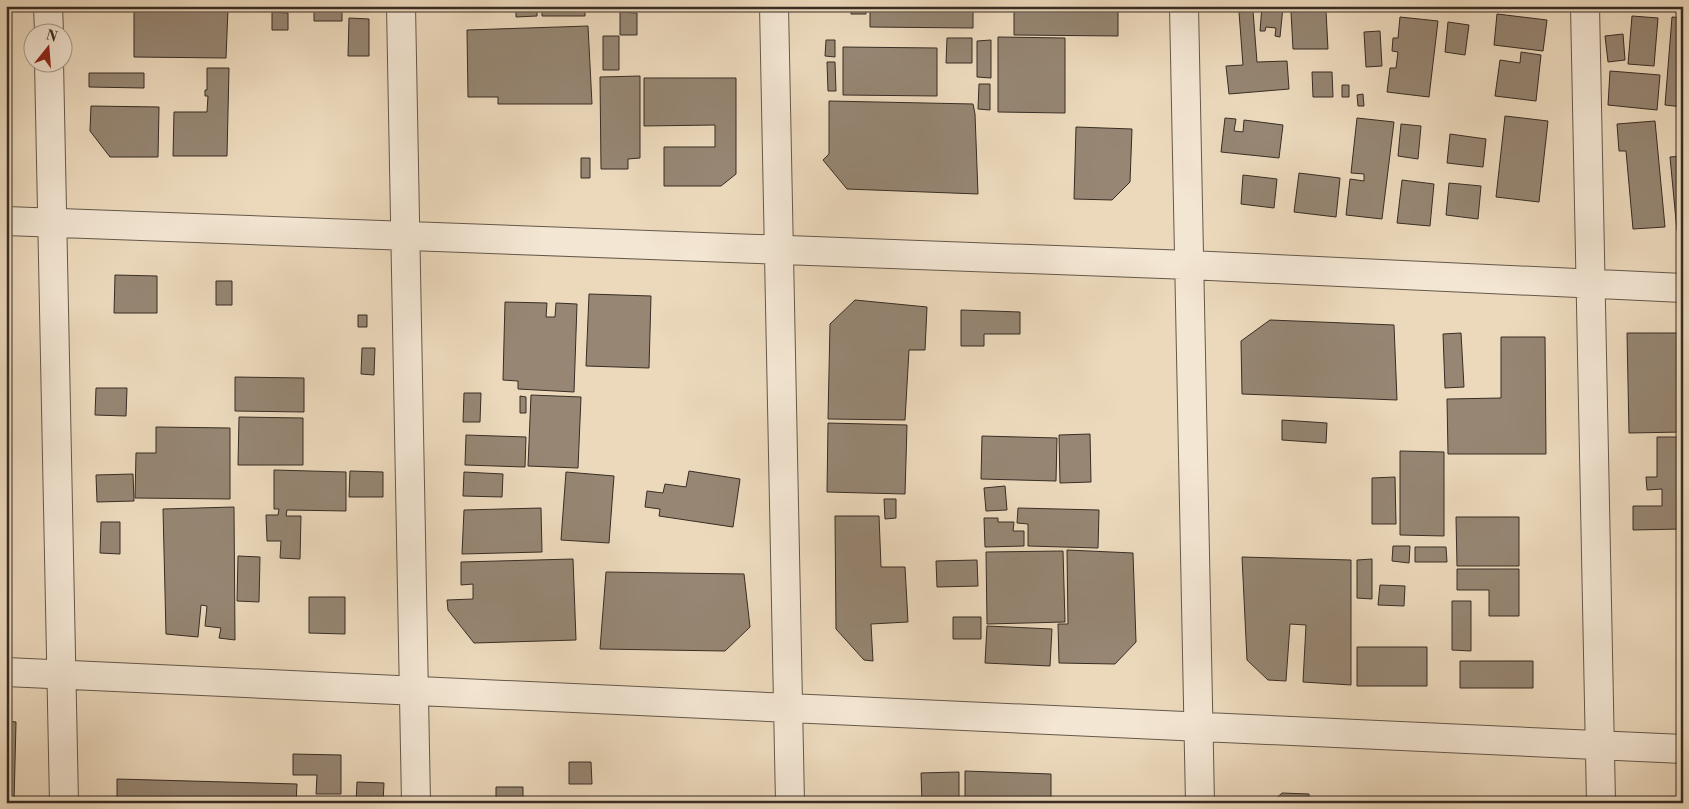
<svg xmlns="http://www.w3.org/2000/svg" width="1689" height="809" font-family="'Libre Bodoni',serif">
	<rect width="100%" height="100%" fill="#ecd9bc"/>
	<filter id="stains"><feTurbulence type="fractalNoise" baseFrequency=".004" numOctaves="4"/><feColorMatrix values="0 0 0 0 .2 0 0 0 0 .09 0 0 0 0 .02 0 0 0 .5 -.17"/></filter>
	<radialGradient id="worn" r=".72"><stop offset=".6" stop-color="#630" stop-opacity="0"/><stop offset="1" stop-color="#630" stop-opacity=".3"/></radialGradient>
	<path fill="#968673" stroke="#382d24" d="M286,6H306V8L286,7Z
		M314,6H342V21H314Z
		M516,6H537V16L516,17Z
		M542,6H585V16H542Z
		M600,6H645L644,10Z
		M851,6H866V14H851Z
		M870,6H973V28L870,27Z
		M1014,6H1118V36L1014,35Z
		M1262,6L1283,7L1280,37L1275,36L1276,28L1266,27L1265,31H1260Z
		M134,7L228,9L226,58L134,57Z
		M1253,11L1257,62L1287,61L1289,89L1229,94L1226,66L1243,65L1239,12Z
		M1326,11L1328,49H1293L1291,12Z
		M272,12L288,13V30H272Z
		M620,12L637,13V35H620Z
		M1497,14L1547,20L1543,51L1494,45Z
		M1632,16L1658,18L1654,66L1628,64Z
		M1400,17L1438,21L1429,97L1387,92L1390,68H1396L1398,52L1392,51L1393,38H1398Z
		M1672,17L1683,18V107L1665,105Z
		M349,18L369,19V56H348Z
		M1448,22L1469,25L1465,55L1445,52Z
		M588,26L592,104H498V97H468L467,30Z
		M1380,31L1382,66L1366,67L1364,32Z
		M1623,34L1625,60L1608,62L1605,36Z
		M603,36H619V70H603Z
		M998,37L1065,38V113L998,112Z
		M947,38H972V63H946Z
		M826,40H835V57L825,56Z
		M991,40V78L977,77V41Z
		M843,47L937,48V96L843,95Z
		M1521,52L1541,55L1536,101L1495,96L1500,60L1520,63Z
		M827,62H835L836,91H828Z
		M207,68H229L227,156H173L174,112H207L208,96H205V90H207Z
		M1610,71L1660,75L1657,110L1608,105Z
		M1312,72H1332L1333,97H1313Z
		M89,73H144V88L89,87Z
		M640,76V158L628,159V169H601L600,77Z
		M644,78H736V174L721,186H664V147H715V125L644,126Z
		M979,84H990V110L978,109Z
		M1342,85H1349V97H1342Z
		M1363,94L1364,106H1358L1357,95Z
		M829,101L973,104L975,114L978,194L847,189L823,160L829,154Z
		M91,106L159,107L158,157H110L90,131Z
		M1505,116L1548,121L1539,202L1496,197Z
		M1225,118L1236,119L1234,131L1243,132L1244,120L1283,125L1279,158L1221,152Z
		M1357,118L1394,122L1382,219L1346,215L1350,179L1364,181V174L1351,173Z
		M1655,121L1665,227L1633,229L1626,151H1619L1617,124Z
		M1401,124L1421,126L1418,159L1398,156Z
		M1076,127L1132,129L1130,182L1112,200L1074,199Z
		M1450,134L1486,139L1483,167L1447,163Z
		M1683,156V230L1677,231L1670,157Z
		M581,158H590V178H581Z
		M1299,173L1340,178L1336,217L1294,212Z
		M1243,175L1277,179L1274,208L1241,204Z
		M1402,180L1434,184L1430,226L1397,223Z
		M1449,183L1481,186L1478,219L1446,215Z
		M115,275L157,276V313H114Z
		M216,281H232V305H216Z
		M589,294L651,296L649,368L586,366Z
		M855,300L927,307L925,350H909L905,420L828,419L830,324Z
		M505,302L547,303L546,317H555L556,303L577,304L574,392L518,389V381L503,380Z
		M961,310L1020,312V334H984V346H961Z
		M358,315H367V327H358Z
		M1270,320L1394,325L1397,400L1242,394L1241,341Z
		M1461,333L1464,387L1445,388L1443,334Z
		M1627,333H1683V432L1629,433Z
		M1501,337H1545L1546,454H1448L1447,399L1501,398Z
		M362,348H375L374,375L361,374Z
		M235,377L304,378V412L235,411Z
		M96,388H127L126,416L95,415Z
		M464,393H481L480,422H463Z
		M531,395L581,397L578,468L528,466Z
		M520,396L526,397V413H520Z
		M239,417L303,418V465H238Z
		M1282,420L1327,423L1326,443L1282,440Z
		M828,423L907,425L905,494L827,492Z
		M156,427L230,428V499L135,498L136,453H156Z
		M6,434H8V460H6Z
		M1090,434L1091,482L1060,483L1059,435Z
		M466,435L526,437L525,467L465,465Z
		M982,436L1057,438L1056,481L981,479Z
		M1657,437H1683L1682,529L1633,530V506H1662V489L1647,490L1646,477H1657Z
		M1400,451L1444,452V536L1400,535Z
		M274,470L346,472V511L287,510L286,516H301L300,559L280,558L281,541H267L266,515H278L279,509H274Z
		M350,471L383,472V497H349Z
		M689,471L740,479L733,527L659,516L660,509L645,507L647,491L663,493L665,484L686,487Z
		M464,472L503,474L502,497L463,496Z
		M566,472L614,476L609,543L561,540Z
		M133,474L134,501L97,502L96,475Z
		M1395,477L1396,524H1372V478Z
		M1005,486L1007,510L986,511L984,488Z
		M884,499H896V518L885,519Z
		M234,507L235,640L219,638L221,628L205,626L207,606L201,605L198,637L166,634L163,509Z
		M541,508L542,552L462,554L464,510Z
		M1018,508L1099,510L1098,548L1028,546V524L1017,523Z
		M835,516H879L881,567H905L908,622L871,624L873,661L864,660L836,629Z
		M1456,517H1519V566H1457Z
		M984,518H998V522H1014L1013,531H1024V546L985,547Z
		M101,522H120V554L100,553Z
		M1393,546H1410L1409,563L1392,561Z
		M1415,547H1446L1447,562H1415Z
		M1067,550L1133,553L1136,642L1115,664L1059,663L1058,624H1068Z
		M1063,551L1065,622L987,624L986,552Z
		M238,556L260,557L259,602L237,601Z
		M1242,557L1351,560V685L1303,682L1306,625L1290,624L1286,681L1268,680L1247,660Z
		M573,559L576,640L474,643L448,610L447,600L473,599V584L461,585V562Z
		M1372,559V599L1357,598V560Z
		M977,560L978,586L937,587L936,561Z
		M1457,569H1519V616H1489V590H1457Z
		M606,572L744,574L750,627L725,651L600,649Z
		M1380,585L1405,586L1404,606L1378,605Z
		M309,597H345V634L309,633Z
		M1452,601H1471V651L1452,650Z
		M953,617H981V639H953Z
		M987,626L1052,629L1050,666L985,663Z
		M1357,647H1427V686H1357Z
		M1460,661H1533V688H1460Z
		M6,721L16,722L14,803H6Z
		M293,754L341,755V794H316L317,775H293Z
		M569,762H591L592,784H569Z
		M965,771L1051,774V803H965Z
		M959,772V803H922L921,773Z
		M117,779L297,784L296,803H117Z
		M357,782L384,783L383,803H356Z
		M496,787H523V803H496Z
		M1282,793L1309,794V803H1271Z
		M1341,799H1414V803H1341Z
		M1418,800H1446V803H1418Z
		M1535,800L1540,803H1486V802Z"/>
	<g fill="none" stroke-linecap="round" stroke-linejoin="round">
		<defs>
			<path id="minor" d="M48,6L49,32
				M401,6L416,803
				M774,6L790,803
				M1184,6L1200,803
				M1585,6L1601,803
				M49,62L64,803
				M6,221L1189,265L1683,288
				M6,672L1683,749"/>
		</defs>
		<use href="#minor" stroke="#65584a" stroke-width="30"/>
		<use href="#minor" stroke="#f3e6d3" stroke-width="28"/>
	</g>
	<rect width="1689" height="809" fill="none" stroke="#ecd9bc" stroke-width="25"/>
	<rect x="8" y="8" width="1674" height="794" fill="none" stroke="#382d24" stroke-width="2.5"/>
	<rect x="12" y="12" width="1664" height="784" fill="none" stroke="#382d24"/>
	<g transform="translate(48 48) rotate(17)"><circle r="24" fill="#f3e6d3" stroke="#a89c8d"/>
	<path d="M0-4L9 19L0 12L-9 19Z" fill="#8f2418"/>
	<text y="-8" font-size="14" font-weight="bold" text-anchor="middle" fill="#382d24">N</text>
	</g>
	<rect width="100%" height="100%" filter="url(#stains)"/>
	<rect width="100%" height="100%" fill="url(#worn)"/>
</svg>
